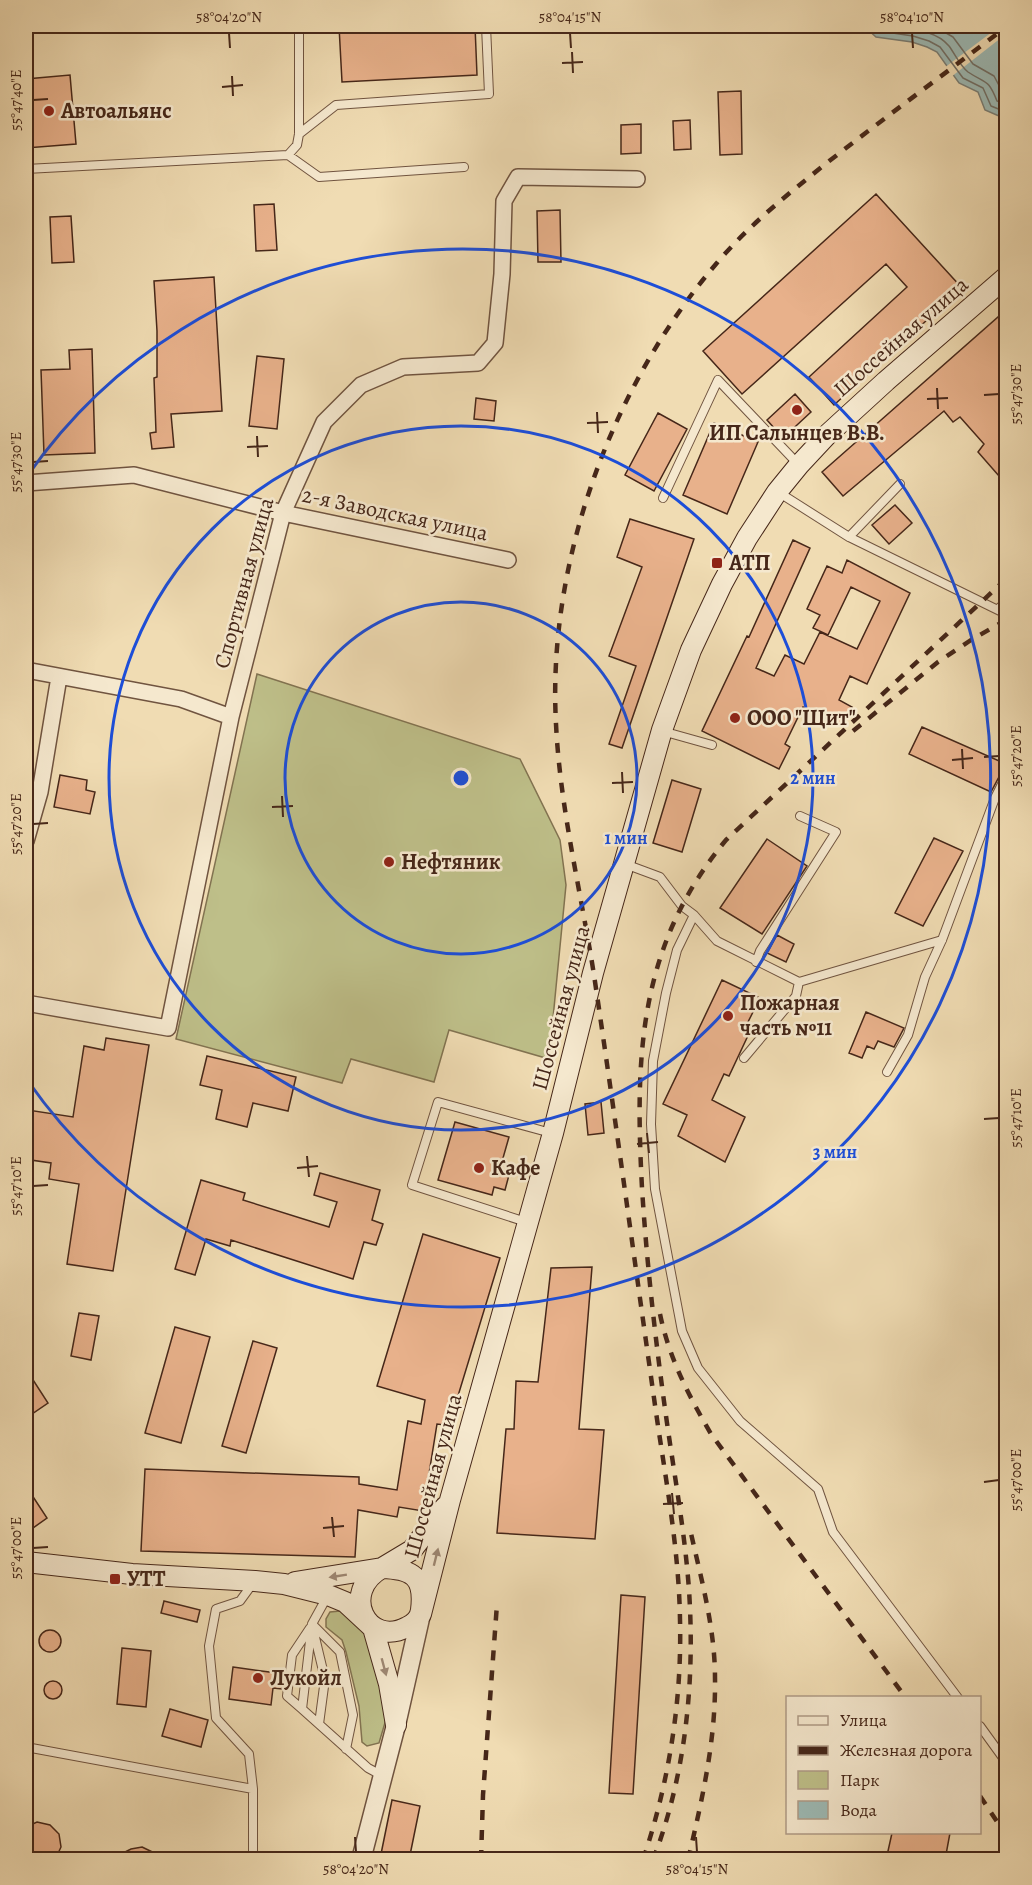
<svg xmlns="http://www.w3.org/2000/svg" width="1032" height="1885" font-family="Alegreya,serif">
	<rect width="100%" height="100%" fill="#f0dcb3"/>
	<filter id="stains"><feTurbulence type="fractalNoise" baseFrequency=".00333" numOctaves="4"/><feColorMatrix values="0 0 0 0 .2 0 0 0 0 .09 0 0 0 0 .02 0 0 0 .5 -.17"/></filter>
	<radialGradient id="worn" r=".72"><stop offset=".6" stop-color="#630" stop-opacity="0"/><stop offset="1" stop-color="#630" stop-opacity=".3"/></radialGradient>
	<path fill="#bebf89" stroke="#827351" stroke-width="1.5" d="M257,674L520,759L560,840L566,885L549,1059L449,1030L434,1082L351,1059L342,1083L176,1039Z
		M340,1611L363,1628L369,1641L387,1716L379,1743L367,1746L362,1742L359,1706L346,1652L342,1640L326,1627V1619L330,1612Z"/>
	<path fill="#9dbab5" stroke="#7a7f77" stroke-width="1.5" d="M864,26H1000L1006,31V119L985,110L978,92L959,83L937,52L927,47L912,42L876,37Z"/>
	<path fill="#f0dcb3" d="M1000,26L1006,27V34L951,77L944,68Z"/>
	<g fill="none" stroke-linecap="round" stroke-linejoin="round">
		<path stroke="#727067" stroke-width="1.5" d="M872,26L879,31L913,36L929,41L940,47L963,78L983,88L991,106L1006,112
			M888,26C908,30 934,28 949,46C955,54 960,66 968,72C986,84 988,78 997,101L1006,104
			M934,26L953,37L973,64L994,76L1003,93L1006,95"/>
	</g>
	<path fill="#e8b18b" stroke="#462719" stroke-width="1.5" d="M339,26H475L477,75L342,82Z
		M70,75L76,144L26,148V79Z
		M741,91L742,154L720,155L718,92Z
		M690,120L691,149L674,150L673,121Z
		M641,124V153L621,154V125Z
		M876,194L962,288L834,405L809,377L907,287L886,264L742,394L703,351Z
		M274,204L277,250L256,251L254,205Z
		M560,210L561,262H538L537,211Z
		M71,216L74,262L52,263L50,217Z
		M214,277L222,411L171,414L174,447L152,449L150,433L156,432L154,378L157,377V331L154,281Z
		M1006,310V484L978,452L984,444L960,417L953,422L944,411L843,496L822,472Z
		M92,349L95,453L44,455L41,370L70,369L69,350Z
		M257,356L284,359L277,429L249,426Z
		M795,394L811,412L783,438L767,420Z
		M476,398L496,401L494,421L474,419Z
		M658,413L687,429L654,491L625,475Z
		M714,423L758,442L727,514L683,495Z
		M895,505L912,523L889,544L872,525Z
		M630,519L694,539L622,748L609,744L636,666L609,656L642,567L617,557Z
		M793,540L810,548L756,668L774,676L785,655L804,664L820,632L857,649L880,601L851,587L828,635L813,628L820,615L807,609L827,566L842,573L847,560L910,593L867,684L850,676L839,700L852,707L842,726L803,707L785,744L790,747L779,769L702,731L747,636L749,637Z
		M922,727L1006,764L1005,770L1001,773L991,792L909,754Z
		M60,775L87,780L86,790L95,792L90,814L54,807Z
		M672,780L701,789L682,852L653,843Z
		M934,838L963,851L923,926L895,913Z
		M767,839L807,866L762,934L720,908Z
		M777,935L794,944L786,962L767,953Z
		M722,980L760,998L747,1024L752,1027L729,1076L724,1074L712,1100L745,1117L725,1162L678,1136L687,1115L663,1104Z
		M866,1012L904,1028L894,1047L878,1041L874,1049L867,1046L862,1058L849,1053Z
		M106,1038L149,1045L113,1271L67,1264L79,1184L49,1179L51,1163L31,1160L33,1145L26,1144V1118L28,1110L73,1117L84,1046L104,1050Z
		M207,1056L296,1077L288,1111L253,1103L247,1127L216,1119L222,1090L200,1085Z
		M601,1102L604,1133L588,1135L585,1104Z
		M455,1122L509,1137L499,1172L509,1175L505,1190L494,1187L492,1195L438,1180Z
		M320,1173L380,1190L372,1220L383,1224L376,1245L364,1242L353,1279L231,1240L230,1246L206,1239L195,1275L175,1269L201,1180L245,1193L243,1200L329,1227L337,1202L314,1195Z
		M423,1234L500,1258L454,1409L449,1407L445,1425L437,1424L423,1511L399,1507L397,1517L358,1510L355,1557L141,1551L145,1469L359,1477V1484L397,1490L408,1421L421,1424L425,1400L377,1386Z
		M592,1267L579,1429L604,1430L595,1539L497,1533L506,1429H514L516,1381L538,1382L551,1268Z
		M79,1313L99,1316L91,1360L71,1356Z
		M175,1327L210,1337L181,1443L145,1433Z
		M253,1341L277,1348L246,1453L222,1446Z
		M26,1369L48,1403L26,1418Z
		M26,1486L47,1518L26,1533Z
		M621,1595L645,1597L633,1794L609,1793Z
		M164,1601L200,1610L197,1622L161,1613Z
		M39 1641a11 11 0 1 1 22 0a11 11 0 1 1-22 0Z
		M122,1648L151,1651L146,1707L117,1704Z
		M233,1667L284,1674L282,1689L273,1688L271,1705L229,1699Z
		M44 1690a9 9 0 1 1 18 0a9 9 0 1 1-18 0Z
		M170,1709L208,1720L201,1747L162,1736Z
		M392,1800L420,1806L409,1860L381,1854Z
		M37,1822L50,1825L59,1834L61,1847L55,1860H26V1827Z
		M892,1833H950L945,1860H886Z
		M142,1847L169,1860H109L131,1849Z"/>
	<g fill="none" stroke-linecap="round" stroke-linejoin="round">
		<defs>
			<path id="service" d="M299,134L336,105L489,94L486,26
				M288,155L319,177L464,167
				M26,169L288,155L297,145L299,134V26
				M778,492L849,537L1006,614
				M663,498L718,380L798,464
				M849,537L900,484
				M998,609L1006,602
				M662,731L712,745
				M625,864L660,877L682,906L694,915L717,941L799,982L942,940
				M694,915L677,950L666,993L653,1061L651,1124L655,1189L682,1331L698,1368L740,1421L818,1489L833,1532L958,1698
				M756,962L760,951L836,832L800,816
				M744,1058L796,996L799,982
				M887,1072L908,1035L925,977L942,940L995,798L1006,776
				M526,1222L412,1185L438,1102L551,1133
				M328,1595L312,1624L302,1709L368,1768L381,1775
				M312,1624L340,1652L353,1715L346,1749
				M313,1629L325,1679L319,1724
				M302,1709L287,1696L292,1655L310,1628
				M980,1726L1006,1762
				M26,1747L253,1789V1860
				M253,1789L249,1754L216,1718L209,1646L216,1609L240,1601L253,1583"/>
			<path id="minor" d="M26,483L134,475L283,513L508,560
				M26,670L181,699L231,717
				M26,841L40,792L59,677
				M26,1003L168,1028L231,717L283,513L324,422L361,385L403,367L478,363L495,343L502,274L504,201L518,177L637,179"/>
			<path id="tertiary" d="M361,1860L396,1725L421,1614"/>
			<path id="secondary" d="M26,1562L132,1574L255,1581L284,1584L328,1595L345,1602L373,1628L389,1684L396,1725
				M382,1568C413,1569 425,1577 421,1610C420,1618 414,1624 407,1627C367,1648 339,1592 382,1568Z
				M295,1582L382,1568L412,1550L445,1507
				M421,1614L450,1500L553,1133L593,973L662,730L691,650L722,584L747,538L777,492L799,465L827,435L886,381L1006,277"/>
		</defs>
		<use href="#service" stroke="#705440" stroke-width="10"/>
		<use href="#minor" stroke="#705440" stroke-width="18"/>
		<use href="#tertiary" stroke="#705440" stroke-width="21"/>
		<use href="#secondary" stroke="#462719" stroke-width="22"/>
		<use href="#service" stroke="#f5e8ce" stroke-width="8"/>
		<use href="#minor" stroke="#f5e8ce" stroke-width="15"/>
		<use href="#tertiary" stroke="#f5e8ce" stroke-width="18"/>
		<use href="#secondary" stroke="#f5e8ce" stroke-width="20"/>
		<path stroke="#462719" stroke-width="4.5" stroke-dasharray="10 10" stroke-linecap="butt" d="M853,731L938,662L971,640L1006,620
			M660,1314C669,1358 689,1396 711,1434L906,1698
			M980,1796L1006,1835
			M481,1860L483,1795L497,1604
			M643,1860C669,1782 682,1701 680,1620C679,1546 664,1471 654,1398C634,1257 615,1116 594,975C581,892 560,808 556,724C547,563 611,387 716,264C749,225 788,194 828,162C887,116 947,72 1006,27
			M653,1860C686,1774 695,1681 689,1590C685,1534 675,1479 667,1423C656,1345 647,1267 642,1188C635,1057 638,946 726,840L1006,579
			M688,1860C702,1800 716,1740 715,1678C715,1628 701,1578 690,1529"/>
	</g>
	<defs><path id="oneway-solid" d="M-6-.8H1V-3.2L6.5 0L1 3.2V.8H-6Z" transform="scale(1.5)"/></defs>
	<g fill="#9e8874">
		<use href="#oneway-solid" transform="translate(436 1557) rotate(-76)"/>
		<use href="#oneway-solid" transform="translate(338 1576) rotate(171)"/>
		<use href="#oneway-solid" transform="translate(384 1667) rotate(75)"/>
	</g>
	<path fill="none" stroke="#462719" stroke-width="2" d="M229,33L230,48M570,33L571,48M912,33L913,48M572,52L573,73M562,63L583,62M232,76L233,96M222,87L243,85M33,100L48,99M937,388L938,409M984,395L999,394M927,399L948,398M597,412L598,433M587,423L608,422M257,436L258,457M247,447L268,446M33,462L48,461M962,749L963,769M984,757L999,756M952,760L973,758M622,772L623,793M612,783L633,782M282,796L283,817M272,807L293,806M33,824L48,823M984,1119L999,1118M647,1133L649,1153M637,1144L658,1142M307,1156L309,1177M297,1168L318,1166M33,1186L48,1185M984,1482L999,1480M672,1493L674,1514M663,1504L683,1503M332,1517L334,1537M323,1528L344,1526M33,1548L48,1547M355,1837L356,1852M696,1837L697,1852"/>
	<g fill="none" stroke="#1d4ed8" stroke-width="3">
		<circle cx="461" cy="778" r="176"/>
		<circle cx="461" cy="778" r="352"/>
		<path d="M28 475A529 529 0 1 1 28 1081"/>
	</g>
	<g fill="#8f2418" stroke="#f5e8ce" stroke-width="2">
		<circle cx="49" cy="111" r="6"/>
		<circle cx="797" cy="410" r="6"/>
		<rect x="711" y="557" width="12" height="12" rx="3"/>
		<circle cx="735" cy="718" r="6"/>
		<circle cx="389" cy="862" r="6"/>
		<circle cx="728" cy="1016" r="6"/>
		<circle cx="479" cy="1168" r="6"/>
		<rect x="109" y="1573" width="12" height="12" rx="3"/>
		<circle cx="258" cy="1678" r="6"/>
	</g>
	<g text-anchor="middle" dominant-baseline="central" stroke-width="5" stroke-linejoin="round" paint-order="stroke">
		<g font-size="22" font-weight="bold" fill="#462719" stroke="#f5e8ce" text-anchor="start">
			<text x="61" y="111">Автоальянс</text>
			<text x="797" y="433" text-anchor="middle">ИП Салынцев В.В.</text>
			<text x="729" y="563">АТП</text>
			<text x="747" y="718">ООО "Щит"</text>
			<text x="401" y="862">Нефтяник</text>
			<text x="740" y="1003">Пожарная<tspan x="740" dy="25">часть №11</tspan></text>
			<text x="491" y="1168">Кафе</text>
			<text x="127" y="1579">УТТ</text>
			<text x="270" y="1678">Лукойл</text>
		</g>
		<g font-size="22" fill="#462719" stroke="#f5e8ce">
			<text transform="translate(901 337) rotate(-41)">Шоссейная улица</text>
			<text transform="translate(395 514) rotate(12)">2-я Заводская улица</text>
			<text transform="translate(244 583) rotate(-75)">Спортивная улица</text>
			<text transform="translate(561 1008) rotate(-75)">Шоссейная улица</text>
			<text transform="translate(433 1476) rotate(-75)">Шоссейная улица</text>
		</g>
	</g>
	<circle cx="461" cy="778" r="9" fill="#1d4ed8" stroke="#f5e8ce" stroke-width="3"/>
	<g font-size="18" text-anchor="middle" font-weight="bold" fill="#1d4ed8" stroke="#f5e8ce" stroke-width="5" stroke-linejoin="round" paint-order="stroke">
		<text x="813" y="784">2 мин</text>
		<text x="626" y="844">1 мин</text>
		<text x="835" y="1158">3 мин</text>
	</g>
	<rect width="1032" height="1885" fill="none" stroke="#f0dcb3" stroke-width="66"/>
	<rect x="786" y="1696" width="195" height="138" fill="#f5e8ce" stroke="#af9b86" stroke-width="1.5"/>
	<rect x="798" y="1716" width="30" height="9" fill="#f5e8ce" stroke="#af9b86" stroke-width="1.5"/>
	<text x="840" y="1726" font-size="18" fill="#462719">Улица</text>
	<rect x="798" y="1746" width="30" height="9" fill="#462719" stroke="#af9b86" stroke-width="1.5"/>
	<text x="840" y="1756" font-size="18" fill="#462719">Железная дорога</text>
	<rect x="798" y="1771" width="30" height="18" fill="#bebf89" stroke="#af9b86" stroke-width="1.5"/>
	<text x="840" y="1786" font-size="18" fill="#462719">Парк</text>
	<rect x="798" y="1801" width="30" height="18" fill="#9dbab5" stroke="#af9b86" stroke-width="1.5"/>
	<text x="840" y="1816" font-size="18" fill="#462719">Вода</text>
	<rect x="33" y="33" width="966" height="1819" fill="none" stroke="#462719" stroke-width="2"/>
	<g font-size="15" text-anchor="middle" fill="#462719">
		<text x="229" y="22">58°04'20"N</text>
		<text x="570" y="22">58°04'15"N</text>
		<text x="912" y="22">58°04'10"N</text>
		<text transform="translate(16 100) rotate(-90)" y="5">55°47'40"E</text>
		<text transform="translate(1016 394) rotate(-90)" y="5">55°47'30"E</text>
		<text transform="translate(16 462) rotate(-90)" y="5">55°47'30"E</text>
		<text transform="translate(1016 756) rotate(-90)" y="5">55°47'20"E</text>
		<text transform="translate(16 824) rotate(-90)" y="5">55°47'20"E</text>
		<text transform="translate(1016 1118) rotate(-90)" y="5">55°47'10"E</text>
		<text transform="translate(16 1186) rotate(-90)" y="5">55°47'10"E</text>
		<text transform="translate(1016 1480) rotate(-90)" y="5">55°47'00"E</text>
		<text transform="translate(16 1548) rotate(-90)" y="5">55°47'00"E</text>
		<text x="356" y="1874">58°04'20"N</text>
		<text x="697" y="1874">58°04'15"N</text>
	</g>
	<rect width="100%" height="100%" filter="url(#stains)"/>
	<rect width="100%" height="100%" fill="url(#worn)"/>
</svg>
